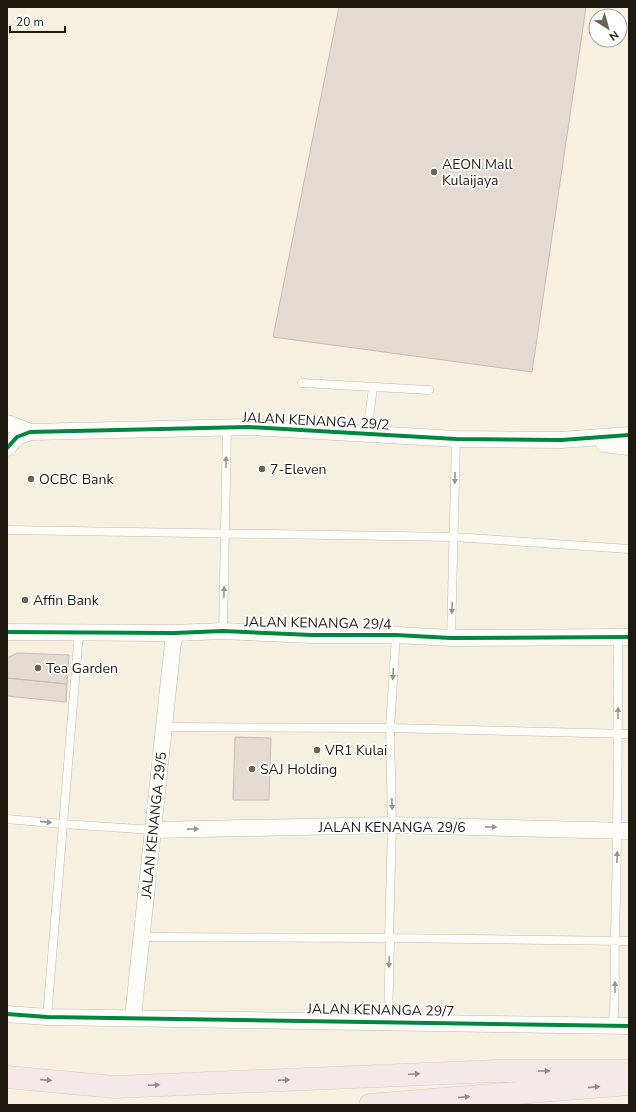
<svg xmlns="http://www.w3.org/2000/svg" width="636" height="1112" font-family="'Nunito Sans',sans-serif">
	<rect width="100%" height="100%" fill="#f5f0e0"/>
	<path fill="#e3dad1" stroke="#c6beb5" d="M339,7H586L532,372L273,337Z
		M17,653L69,655L67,684L7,678V658Z
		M7,678L67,684L66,702L7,696Z
		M235,737L271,738L269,800H233Z"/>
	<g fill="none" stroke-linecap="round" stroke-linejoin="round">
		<defs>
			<path id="lane" d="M302,383L429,390
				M367,434L373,387
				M7,530L454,537L629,549
				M223,631L227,428
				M451,638L456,439
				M165,727L390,728L629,734
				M7,819L63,824L154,830
				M142,937L389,938L629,941
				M47,1017L79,632
				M388,1021L390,942L389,938L392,825L390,728L396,635
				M613,1026C616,996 614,965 615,935C618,836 618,736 618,637"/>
			<path id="street" d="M7,423L30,432
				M604,444L629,447
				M7,448L17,437L30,432L248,427L456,439L561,440L629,435
				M7,632L174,633L223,631L312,635H396L451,638L629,637
				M154,830L392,825L629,831
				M7,1014L47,1017L629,1026
				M133,1017L174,633"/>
			<path id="highway" d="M7,1077L115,1087L496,1071H629
				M370,1105L629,1084"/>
		</defs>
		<use href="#lane" stroke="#bfbbae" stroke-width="9"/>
		<use href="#street" stroke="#bfbbae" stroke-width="17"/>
		<use href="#highway" stroke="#d2d0c8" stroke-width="23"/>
		<use href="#lane" stroke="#fefdfa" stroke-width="8"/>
		<use href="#street" stroke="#fefdfa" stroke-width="16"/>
		<use href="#highway" stroke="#f4e9e8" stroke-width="22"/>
		<defs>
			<path id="cycleway" d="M7,448L17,437L30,432L248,427L456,439L561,440L629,435
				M7,632L174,633L223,631L312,635H396L451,638L629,637
				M7,1014L47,1017L629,1026"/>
		</defs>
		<use href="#cycleway" stroke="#fff" stroke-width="6"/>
		<use href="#cycleway" stroke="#00873e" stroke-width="4"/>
	</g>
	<defs><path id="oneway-solid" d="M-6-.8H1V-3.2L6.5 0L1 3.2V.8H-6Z"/></defs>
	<g fill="#999690">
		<use href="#oneway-solid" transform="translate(226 462) rotate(-89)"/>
		<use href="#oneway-solid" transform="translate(455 478) rotate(91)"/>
		<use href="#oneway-solid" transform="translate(224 592) rotate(-89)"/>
		<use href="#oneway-solid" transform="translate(452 608) rotate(92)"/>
		<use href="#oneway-solid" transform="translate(393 674) rotate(94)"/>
		<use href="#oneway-solid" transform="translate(618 713) rotate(-90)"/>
		<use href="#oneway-solid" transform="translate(392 804) rotate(88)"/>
		<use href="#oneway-solid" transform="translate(46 822) rotate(6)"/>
		<use href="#oneway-solid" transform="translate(491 827) rotate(1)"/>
		<use href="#oneway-solid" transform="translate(193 829) rotate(-1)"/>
		<use href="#oneway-solid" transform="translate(617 857) rotate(-89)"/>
		<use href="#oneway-solid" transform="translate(389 962) rotate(91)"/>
		<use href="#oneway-solid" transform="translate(615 987) rotate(-90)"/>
	</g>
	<g fill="#938b86">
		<use href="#oneway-solid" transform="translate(544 1071)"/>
		<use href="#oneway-solid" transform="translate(414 1074) rotate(-2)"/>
		<use href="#oneway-solid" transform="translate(46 1080) rotate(5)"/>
		<use href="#oneway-solid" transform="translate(284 1080) rotate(-2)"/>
		<use href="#oneway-solid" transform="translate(154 1085) rotate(-2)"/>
		<use href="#oneway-solid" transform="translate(594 1087) rotate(-5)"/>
		<use href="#oneway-solid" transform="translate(464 1097) rotate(-5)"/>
	</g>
	<g fill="#696458" stroke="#fff" stroke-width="1.5">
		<circle cx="434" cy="172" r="4"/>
		<circle cx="262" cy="469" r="4"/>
		<circle cx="31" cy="479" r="4"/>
		<circle cx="25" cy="600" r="4"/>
		<circle cx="38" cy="668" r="4"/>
		<circle cx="317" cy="750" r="4"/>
		<circle cx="252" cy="769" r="4"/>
	</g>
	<g text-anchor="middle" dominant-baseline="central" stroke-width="3.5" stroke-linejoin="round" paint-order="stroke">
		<g font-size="14" fill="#1d190f" stroke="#fff" text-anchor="start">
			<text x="442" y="164">AEON Mall<tspan x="442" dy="16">Kulaijaya</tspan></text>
			<text x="270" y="469">7-Eleven</text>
			<text x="39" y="479">OCBC Bank</text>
			<text x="33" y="600">Affin Bank</text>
			<text x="46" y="668">Tea Garden</text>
			<text x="325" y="750">VR1 Kulai</text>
			<text x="260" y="769">SAJ Holding</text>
		</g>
		<g font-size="14" fill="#1d190f" stroke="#fff">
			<text transform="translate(316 421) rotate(3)">JALAN KENANGA 29/2</text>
			<text transform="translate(318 623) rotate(1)">JALAN KENANGA 29/4</text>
			<text transform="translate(154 825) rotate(-84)">JALAN KENANGA 29/5</text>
			<text x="392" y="827">JALAN KENANGA 29/6</text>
			<text transform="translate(381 1010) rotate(1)">JALAN KENANGA 29/7</text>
		</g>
	</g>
	<rect width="636" height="1112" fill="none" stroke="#1d190f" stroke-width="16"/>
	<g transform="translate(608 28) rotate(143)"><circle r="19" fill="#ffffff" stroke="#a5a39f"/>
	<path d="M0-3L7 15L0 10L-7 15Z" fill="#696458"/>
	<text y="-6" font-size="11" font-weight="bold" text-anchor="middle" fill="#1d190f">N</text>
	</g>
	<path d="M10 26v6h55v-6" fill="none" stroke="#1d190f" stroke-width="2"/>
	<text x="16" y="26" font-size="12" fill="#1d190f" stroke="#ffffff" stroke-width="3" paint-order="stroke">20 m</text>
</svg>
